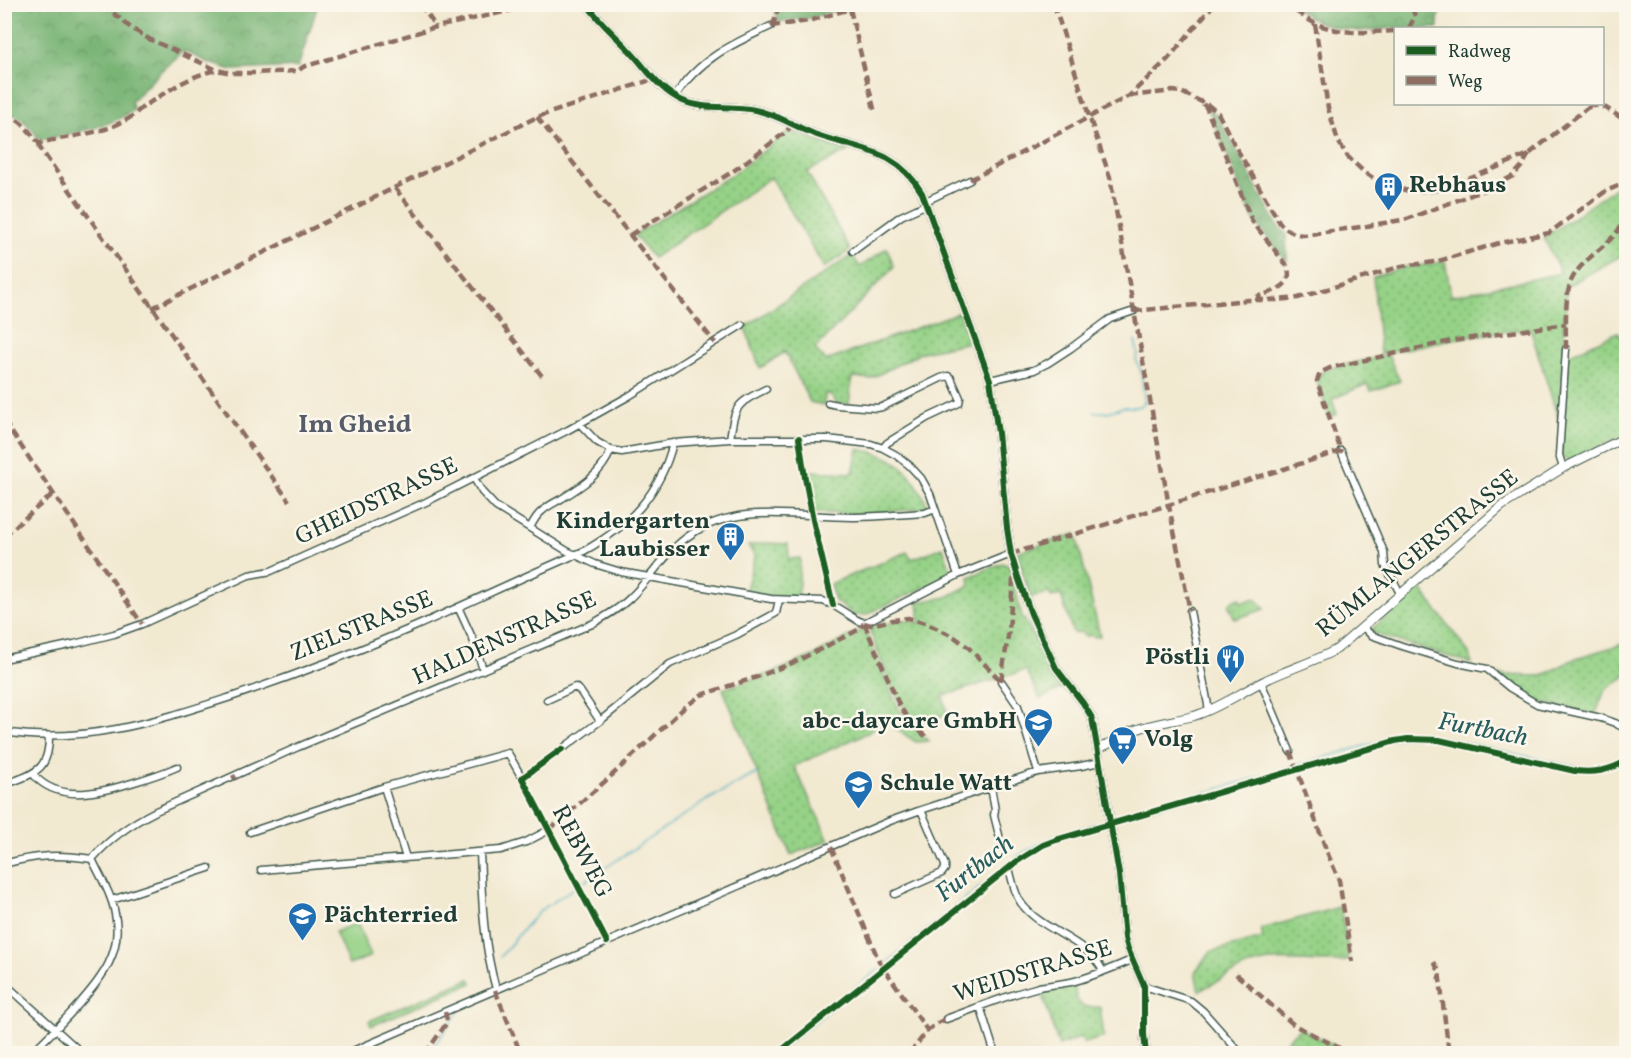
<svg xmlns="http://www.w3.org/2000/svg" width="1631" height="1058" font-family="Vollkorn,serif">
	<defs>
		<pattern id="grass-dots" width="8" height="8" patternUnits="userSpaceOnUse" patternTransform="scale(1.5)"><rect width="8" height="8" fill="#96d287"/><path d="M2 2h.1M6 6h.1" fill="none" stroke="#7aac6f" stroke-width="1.8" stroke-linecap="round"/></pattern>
		<pattern id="forest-crowns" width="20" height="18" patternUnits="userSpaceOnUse" patternTransform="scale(1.5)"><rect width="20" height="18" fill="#78b474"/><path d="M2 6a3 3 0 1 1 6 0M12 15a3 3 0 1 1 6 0" fill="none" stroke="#629460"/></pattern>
		<pattern id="park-tufts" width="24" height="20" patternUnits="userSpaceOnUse" patternTransform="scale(1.5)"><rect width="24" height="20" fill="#96d287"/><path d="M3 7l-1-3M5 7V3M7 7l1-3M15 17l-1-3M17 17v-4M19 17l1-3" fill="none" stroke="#7aac6f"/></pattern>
	</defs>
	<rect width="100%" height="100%" fill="#fbf7ec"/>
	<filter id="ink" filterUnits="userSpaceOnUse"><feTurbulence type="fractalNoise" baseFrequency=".0167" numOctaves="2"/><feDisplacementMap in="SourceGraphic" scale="12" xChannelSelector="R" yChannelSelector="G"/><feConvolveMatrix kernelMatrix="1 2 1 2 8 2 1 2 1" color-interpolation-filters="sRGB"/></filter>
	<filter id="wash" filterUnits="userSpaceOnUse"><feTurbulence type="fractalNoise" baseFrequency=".008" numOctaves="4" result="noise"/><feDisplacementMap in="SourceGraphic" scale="24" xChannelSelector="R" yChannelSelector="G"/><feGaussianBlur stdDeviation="1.35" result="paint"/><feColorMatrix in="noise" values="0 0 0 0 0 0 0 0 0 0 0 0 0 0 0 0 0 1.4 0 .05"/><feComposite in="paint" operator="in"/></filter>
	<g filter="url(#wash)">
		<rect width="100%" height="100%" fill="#f2e9d1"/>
		<path fill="url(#grass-dots)" stroke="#5a885e" stroke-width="1.5" d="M790,131L848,151L807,172L850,250L824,268L771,177L653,258L634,235L733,174Z
			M1618,186L1626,187V253L1567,286L1559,421L1530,328L1452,339L1380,354L1373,277L1405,267L1434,264L1445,261L1451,296L1561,273L1544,238Z
			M887,248L894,267L815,349L826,361L960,312L970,342L922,352L870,379L852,377L849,404H837L830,394H825L824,405L810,402L785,352L760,368L745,327L852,255L860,267Z
			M1618,332L1621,337L1626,335V434L1571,461C1565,461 1562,458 1561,452L1566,356Z
			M1388,355L1400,381L1371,391L1367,384L1332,399L1337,414L1329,417L1317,381L1320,373L1330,368Z
			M858,449C900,456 911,471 929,508L857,514L814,513L809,490L808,471L853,473Z
			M1076,534L1100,636L1094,637L1092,635L1085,637L1081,632L1073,633L1061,595L1051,597L1049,593L1030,597L1017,552Z
			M764,543L788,544L789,559L800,558L798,599L767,597L745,593L755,556L748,546Z
			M943,547L950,568L947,577L865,615H854L835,601L830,584L907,552L912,559Z
			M1002,563L1009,566L1022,616L1064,687L1040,699L1026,670L943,696L947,713L919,727C895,705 883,662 870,632L872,626L905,620L920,623L918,602L947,597L970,585L969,577Z
			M1419,587L1469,653L1472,664L1369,632Z
			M864,628L895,701L904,718L929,741L916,742L883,720L869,732L794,766L829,840L791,855L723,689L779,670L815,655Z
			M1626,643V676L1605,690L1595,715L1537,701L1512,687L1498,675L1542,676L1576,658Z
			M1340,907L1349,954L1346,961C1321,964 1296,959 1271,961C1246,963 1221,980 1199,991L1195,972L1210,952L1263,938L1261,929Z
			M1073,983L1077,1000L1083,1007H1100L1104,1037L1084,1043L1081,1037L1059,1046L1041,989Z
			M1300,1028L1349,1053H1274Z"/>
		<path fill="url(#forest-crowns)" stroke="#4c7854" stroke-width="1.5" d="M4,5L5,4L318,5L298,67L232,70L207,62L184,51L162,70L131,102L134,110C107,129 71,133 40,140C30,128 21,113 5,113Z
			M773,5V4L857,5L809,18L779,22Z
			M1291,5H1439L1438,28H1396L1358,31L1333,27L1316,21Z
			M1208,108L1217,115L1272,215L1278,226L1286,233L1287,261L1285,260L1253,219Z"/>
		<path fill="url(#park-tufts)" stroke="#5a885e" stroke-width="1.5" d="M1240,598L1241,603L1255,598L1265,609L1235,619L1229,606L1231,602Z"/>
		<path fill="#96d287" stroke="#5a885e" stroke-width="1.5" d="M357,923L371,956L349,965L335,932Z
			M470,979L472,983L371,1026L369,1021Z"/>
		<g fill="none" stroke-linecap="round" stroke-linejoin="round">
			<path stroke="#41acc0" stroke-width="1.5" d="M1094,412H1107L1124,407H1136L1142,405L1145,401L1141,371L1136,360L1138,354L1135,341
				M1298,765L1393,738C1412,735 1429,736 1448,739L1575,767C1596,769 1607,767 1626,758
				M1115,819L1293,767
				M581,884L707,800L757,773
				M500,957L525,927L541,910L574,888
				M884,965L1021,854L1054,837L1100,823
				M428,1054L458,1013
				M775,1054L879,969"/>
		</g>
	</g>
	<g filter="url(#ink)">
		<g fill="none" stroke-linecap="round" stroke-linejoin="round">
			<defs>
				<path id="minor" d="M675,97C697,60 734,43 771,26
					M926,201L970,180
					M853,251L901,216L927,204
					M990,380L1034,370L1048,363L1071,348L1110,319L1134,311
					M828,403L837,405L877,408L882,407L941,378L948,376L951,378L960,398L959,403L927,418L887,443L883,448
					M579,423L597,442L611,450L622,452L673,443L730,439H827L871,444L883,448L896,455L909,465L921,478L930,494L958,575
					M730,439C735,405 736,404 766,389
					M1341,451L1384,552L1385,565L1400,593
					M1563,468L1559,455L1566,349
					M474,478L482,492L496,507L567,551L595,564L621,572L771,599L823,601L833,605L857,620L864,623L958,575L1011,554
					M530,528C533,522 536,516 541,512C547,506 554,503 561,499C582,486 602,474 611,450
					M458,607L475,644L483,670
					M1190,611L1209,710
					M1363,627L1371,635L1402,646L1458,663L1487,669L1510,688L1537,704L1601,718L1615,723L1626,729
					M4,659L74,644L114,634L142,624L249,575L271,571L367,528L426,502L568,430L629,396L742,325
					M1001,681L1018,706L1038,772
					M1261,682L1290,751
					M547,700L575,687L580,691L600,721
					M4,732C84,745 156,721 231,697C293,676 354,653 414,627C471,602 527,575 584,551C629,526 660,494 673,443
					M562,749L600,721L670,664L736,635L776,613L779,600
					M33,774C57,803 98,793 128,784C145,779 161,774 177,767
					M4,785C34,773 49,772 49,736
					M384,787L406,858
					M991,787L995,810L994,815L999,835
					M250,832L384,787L508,753L522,778
					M480,852C482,900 483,943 496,989
					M92,859C110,838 132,823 156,811L298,747L592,624C606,616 619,609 630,598C651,578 665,552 690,535C739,501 801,518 856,517C879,517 902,514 925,513L935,509
					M4,864C36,855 59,854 92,859
					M1009,868C1012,879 1014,893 1021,903C1042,932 1086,938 1103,971
					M261,870L501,850L526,842L549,830
					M895,894L942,873L945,869V865L921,810
					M112,900L209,868
					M4,983L83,1054
					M1144,986L1191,1001L1203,1011L1241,1054
					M980,1006L995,1054
					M946,1019C977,1008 1007,995 1039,987C1049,985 1060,984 1071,982C1092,977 1112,968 1132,960
					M30,1054C47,1038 63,1022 79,1004C102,978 123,952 115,914C112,895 100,876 92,859
					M346,1054L890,821L921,810L1038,772L1081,766L1100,762"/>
				<path id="tertiary" d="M587,4C598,21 613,33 627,48C645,66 658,90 683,101C704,110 732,105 755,110C776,114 794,126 814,134C858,150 896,148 922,193L990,380L998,433L1007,528L1011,554L1018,577L1031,614L1056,668L1083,703L1092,718L1119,874L1125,938L1128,949L1144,986V1034L1146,1054
					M1098,748C1111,745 1122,734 1135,730C1154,723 1174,721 1194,716C1220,708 1241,692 1264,681C1288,669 1314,662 1337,649L1502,506L1563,468L1626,437"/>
			</defs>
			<use href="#minor" stroke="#3f574c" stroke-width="9"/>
			<use href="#tertiary" stroke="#3f574c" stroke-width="10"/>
			<use href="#minor" stroke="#fff" stroke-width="6"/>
			<use href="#tertiary" stroke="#fff" stroke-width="8"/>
			<path stroke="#8d6e63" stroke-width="4.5" stroke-dasharray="9 4.5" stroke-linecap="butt" d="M103,4L131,28L149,39L217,70L231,73H253L298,71L303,67L436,27L540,4
				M420,4L436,27
				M1054,4L1089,116L1110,177L1169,506L1190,611
				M1285,4C1296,10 1306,20 1317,24C1343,35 1368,32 1396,31
				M850,9L875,113
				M1315,24L1328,108L1338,141L1348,157L1364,172L1373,178L1396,188L1409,191H1432L1454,185L1529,154L1587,108L1594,105
				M771,26L809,21L850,9L862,4
				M771,26L774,22L780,4
				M1409,28L1415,16L1411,4
				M1129,96L1173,91L1181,92L1208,105L1218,113L1234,144L1280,223C1287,231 1294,234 1304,235L1367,226L1407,219L1490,188L1513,176L1522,166L1529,154
				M1203,104L1206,107L1252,221L1287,266C1296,287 1271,292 1256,297
				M1589,104L1606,108L1626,121
				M4,116C20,116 29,132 39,143C65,137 101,134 124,121C131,118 137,112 143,107C166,92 190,75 217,70
				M537,117L715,343
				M39,143L40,148L289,501
				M970,180L1129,96L1168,59L1214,4
				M395,188L542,376
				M630,235L732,172L786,132L792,125
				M152,308L537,117L654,79
				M1134,311L1248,300H1278L1298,298L1402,266L1435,262L1499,243L1549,233L1606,191L1618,186L1626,184
				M1566,349C1566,330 1564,295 1572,279C1584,255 1616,244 1626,216
				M4,421L142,624
				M4,536L53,494
				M1011,554L1341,451L1317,381L1320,373L1330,368L1451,341L1566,324
				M864,623L871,625L893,620L908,618L925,623L953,636L968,647L1001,681
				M864,623L900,707L910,721L928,739
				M1001,681L1009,630L1013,580L1018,577
				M1290,751L1327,852L1339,880L1352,962
				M233,775L235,779
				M549,830L610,777L684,708L701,695L757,677L795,662L860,629L864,623
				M831,847L879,961L927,1030
				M1434,962L1439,971L1449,1054
				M1236,974L1294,1025L1351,1054
				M495,990L521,1054
				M425,1054L446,1024L447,1020L445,1012
				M910,1054C920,1040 929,1025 946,1019"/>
			<defs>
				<path id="cycleway" d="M587,4C598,21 613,33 627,48C645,66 658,90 683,101C704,110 732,105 755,110C776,114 794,126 814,134C858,150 896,148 922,193L990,380L998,433L1007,528L1011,554L1018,577L1031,614L1056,668L1083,703L1092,718L1119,874L1125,938L1128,949L1144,986V1034L1146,1054
					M799,438L805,478L813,520L833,605
					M562,749L522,778L607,942
					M777,1054L1016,862L1043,845L1056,840L1395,741L1408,739L1439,740L1575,771C1596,773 1608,771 1626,761"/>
			</defs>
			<use href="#cycleway" stroke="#fbf7ec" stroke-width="10"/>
			<use href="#cycleway" stroke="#1b5e20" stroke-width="6"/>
		</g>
	</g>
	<defs>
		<symbol id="building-pin" viewBox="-11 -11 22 30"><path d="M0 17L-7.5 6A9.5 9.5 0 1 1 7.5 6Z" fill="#1f6fb2" stroke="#fbf7ec"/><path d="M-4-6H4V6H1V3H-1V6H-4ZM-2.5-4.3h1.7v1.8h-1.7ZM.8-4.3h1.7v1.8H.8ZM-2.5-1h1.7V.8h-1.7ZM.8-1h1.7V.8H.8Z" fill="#fff"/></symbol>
		<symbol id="restaurant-pin" viewBox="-11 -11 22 30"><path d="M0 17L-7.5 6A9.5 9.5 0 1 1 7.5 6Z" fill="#1f6fb2" stroke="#fbf7ec"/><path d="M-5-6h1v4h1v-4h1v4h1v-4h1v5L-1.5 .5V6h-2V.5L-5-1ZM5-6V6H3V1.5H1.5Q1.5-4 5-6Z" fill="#fff"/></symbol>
		<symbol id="school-pin" viewBox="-11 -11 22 30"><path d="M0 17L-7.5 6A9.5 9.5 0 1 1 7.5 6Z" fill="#1f6fb2" stroke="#fbf7ec"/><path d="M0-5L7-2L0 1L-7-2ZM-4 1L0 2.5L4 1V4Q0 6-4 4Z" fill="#fff"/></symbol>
		<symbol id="supermarket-pin" viewBox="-11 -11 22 30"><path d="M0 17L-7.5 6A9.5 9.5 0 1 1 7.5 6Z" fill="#1f6fb2" stroke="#fbf7ec"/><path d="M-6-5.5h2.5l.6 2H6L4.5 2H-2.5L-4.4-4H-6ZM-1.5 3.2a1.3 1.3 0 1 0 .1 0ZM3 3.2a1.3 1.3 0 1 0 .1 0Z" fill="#fff"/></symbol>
	</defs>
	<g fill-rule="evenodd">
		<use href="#building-pin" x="1372" y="170" width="33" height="45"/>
		<use href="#building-pin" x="714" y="520" width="33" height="45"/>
		<use href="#restaurant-pin" x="1214" y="642" width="33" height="45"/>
		<use href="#school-pin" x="1022" y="706" width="33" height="45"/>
		<use href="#supermarket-pin" x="1106" y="724" width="33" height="45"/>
		<use href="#school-pin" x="842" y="768" width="33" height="45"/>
		<use href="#school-pin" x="286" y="900" width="33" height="45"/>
	</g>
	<g text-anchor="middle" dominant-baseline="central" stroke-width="5" stroke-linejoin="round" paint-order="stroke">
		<g font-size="24" font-weight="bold" fill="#1f3d34" stroke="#fbf7ec" text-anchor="start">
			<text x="1409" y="186">Rebhaus</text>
			<text x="710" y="522" text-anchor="end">Kindergarten<tspan x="710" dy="28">Laubisser</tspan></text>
			<text x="1210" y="658" text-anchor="end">Pöstli</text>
			<text x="1017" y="722" text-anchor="end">abc-daycare GmbH</text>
			<text x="1144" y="740">Volg</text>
			<text x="880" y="784">Schule Watt</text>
			<text x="324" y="916">Pächterried</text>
		</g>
		<g font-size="24" fill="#1f3d34" stroke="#fbf7ec">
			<text transform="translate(377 502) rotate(-25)">GHEIDSTRASSE</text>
			<text transform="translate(1418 554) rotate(-39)">RÜMLANGERSTRASSE</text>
			<text transform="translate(362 627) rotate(-22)">ZIELSTRASSE</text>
			<text transform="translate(505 639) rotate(-24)">HALDENSTRASSE</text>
			<text transform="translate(581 852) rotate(62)">REBWEG</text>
			<text transform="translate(1033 972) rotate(-17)">WEIDSTRASSE</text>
		</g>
		<g font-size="26" font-weight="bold" fill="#575c69" stroke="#fbf7ec">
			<text x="355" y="425">Im Gheid</text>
		</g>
		<g font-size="26" font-style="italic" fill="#295e5e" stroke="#fbf7ec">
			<text transform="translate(1483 730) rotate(11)">Furtbach</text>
			<text transform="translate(975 869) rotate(-38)">Furtbach</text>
		</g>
	</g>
	<rect width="1631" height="1058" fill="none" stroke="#fbf7ec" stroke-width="24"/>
	<rect x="1394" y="27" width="210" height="78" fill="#fbf7ec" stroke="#a3ada2" stroke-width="1.5"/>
	<rect x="1406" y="46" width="30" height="9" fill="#1b5e20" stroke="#a3ada2" stroke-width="1.5"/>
	<text x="1448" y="57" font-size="18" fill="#1f3d34">Radweg</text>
	<rect x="1406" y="76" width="30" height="9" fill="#8d6e63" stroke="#a3ada2" stroke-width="1.5"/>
	<text x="1448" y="87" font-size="18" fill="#1f3d34">Weg</text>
</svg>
